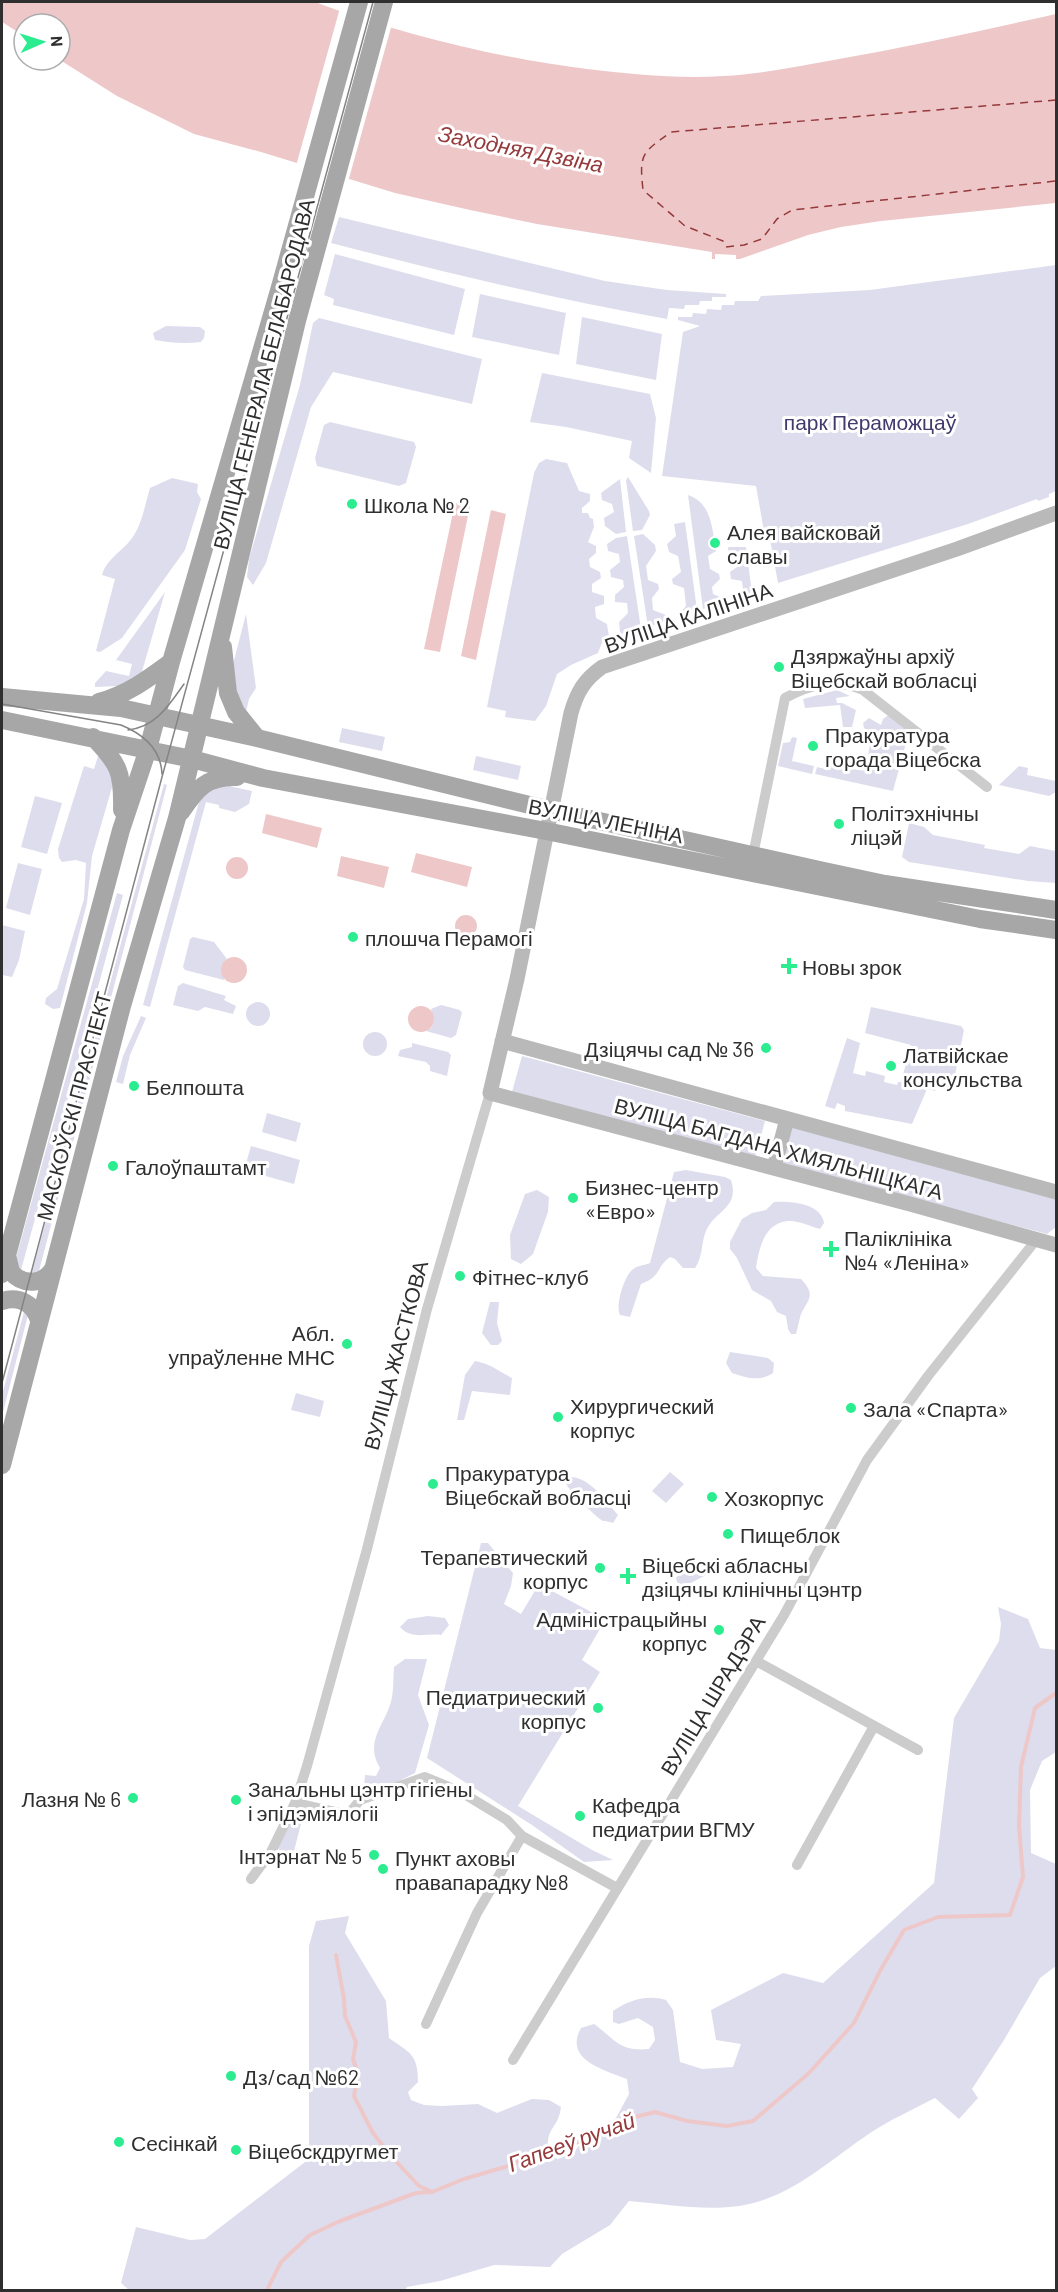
<svg xmlns="http://www.w3.org/2000/svg" width="1058" height="2292" font-family="Barlow,sans-serif">
	<rect width="100%" height="100%" fill="#fff"/>
	<path fill="#dedded" d="M339,217L605,281L667,290L726,294V297H712V301H700L699,305H685L684,309L669,308L667,319C554,299 443,272 331,243Z
		M335,254L465,289L454,335L333,305L334,299L324,295Z
		M1056,265V491L1049,494V497L1038,501L1037,499L968,524L778,583L770,539L765,537L756,486L662,476L683,332L700,326L678,320V317H692L693,313L706,314L707,309L721,310L722,305H734L735,301H758L761,296L870,290Z
		M480,294L566,313L559,355L472,337Z
		M582,317L662,334L656,380L576,364Z
		M319,318L482,359L472,404L333,372L311,407L266,563L253,585L247,577L249,559L300,385L313,323Z
		M166,326L200,327L205,331L204,338L201,342C185,344 171,343 155,340L153,333Z
		M542,373L650,394L656,418L651,473L629,458L632,441L566,427L530,422Z
		M330,422L414,442L416,447L406,483L399,486L317,466L315,458L324,425Z
		M546,459L567,463L579,491L590,494V501L582,508V513H588L590,518L593,519L594,527L588,542L596,546V553L589,559L590,567L600,572L601,578L592,584V592L604,596V604L595,607L596,618L607,624L609,637L603,640L598,653L571,665L557,674L546,706L535,721L505,717L506,711L487,707L534,473L539,463Z
		M628,477L649,511L650,515L642,530L633,531L626,480Z
		M172,478L198,484L197,492L201,499L185,550L122,638L100,652L96,651L115,579L102,575C107,558 122,552 132,538C142,525 145,504 150,488Z
		M620,479L626,532L616,534L605,526L604,518L614,512L612,504L602,500L601,493Z
		M688,495C712,503 712,529 716,551L708,556L710,569L719,574L720,579L712,587L713,594L722,598L723,601L703,609Z
		M685,522L697,610L677,616L686,606L684,588L673,584L672,579L681,572L678,556L669,552L667,544L676,536L674,524Z
		M643,534L655,545L656,551L646,566L648,580L658,584L659,589L652,598L653,610L666,615L667,620L648,627L634,536Z
		M627,536L641,629L624,636L620,632L619,622L628,613L627,603L615,602V595L624,587L623,580L611,577L610,570L620,562L619,554L608,551L607,544L616,538Z
		M728,547H746L752,593L734,599V596L743,590L742,581L731,579L730,572L740,565L739,557L729,555Z
		M165,592L141,675L118,686L95,687V683L106,671L129,676L132,664L116,660Z
		M246,614L256,688L249,699L246,712L232,691V668Z
		M837,690L850,696L836,698L837,703H842L856,710L852,727H843L840,705L805,708L803,699Z
		M887,716H891L909,732L893,791L815,774L817,767L825,769L826,766L846,770L847,768L865,771L872,734L864,728L863,723L869,718L881,725L883,719Z
		M342,728L385,737L382,751L339,742Z
		M792,737L797,738L792,761L814,766L812,774L778,766L783,743L790,742Z
		M99,753L107,759L113,784L92,856L87,903L60,1008L53,1009L45,1004L46,998L57,989L84,899L86,863L76,860L62,862L59,858L58,849L84,766L94,769Z
		M476,756L521,766L518,780L473,770Z
		M1019,766L1028,768L1027,775L1056,781V792L1049,796L999,785Z
		M164,784L167,785L39,1271L31,1276Z
		M229,786L252,791L249,804L235,812L219,808V805L206,802L150,1007L143,1005L199,802L212,788Z
		M35,796L62,803L47,854L21,847Z
		M909,823L924,827L933,835L985,845L984,848L1019,854L1030,846L1056,851V883L1028,881L909,862L902,857Z
		M18,863L42,869L30,915L6,908Z
		M117,893L123,895L20,1274L16,1258Z
		M2,925L25,931L19,960L12,977L2,975Z
		M193,937L214,942L227,959L224,962V980L185,970L183,967L190,939Z
		M183,983L226,996L224,1000L236,1006L233,1014L205,1007L198,1011L173,1005L178,986Z
		M246 1014a12 12 0 1 1 24 0a12 12 0 1 1-24 0Z
		M441,1005L460,1010L462,1013L456,1035L451,1038L426,1031L431,1028L434,1021L431,1009Z
		M871,1007L961,1026L964,1030L953,1085L939,1083L935,1091L927,1089L912,1124L845,1111V1106L837,1103L835,1109L825,1106L847,1038L860,1043L853,1073L865,1076L866,1071L885,1076L884,1082L897,1085L898,1082H901L911,1045L865,1033Z
		M141,1016L146,1018L130,1055L123,1084L116,1082L123,1056Z
		M363 1044a12 12 0 1 1 24 0a12 12 0 1 1-24 0Z
		M412,1043L448,1052L451,1055L447,1076L430,1071V1066L426,1062L398,1056L400,1050L412,1047Z
		M522,1056L765,1121L755,1158L512,1092Z
		M267,1113L301,1123L296,1142L262,1132Z
		M792,1126L1056,1199V1227L1047,1234L783,1164Z
		M251,1146L300,1160L294,1184L244,1170Z
		M686,1170L725,1177L731,1180C740,1208 715,1210 706,1231C701,1243 703,1257 695,1268H683L675,1259L670,1257C656,1267 662,1276 641,1284L630,1317L620,1315C615,1306 624,1277 632,1270C636,1266 645,1265 650,1263L674,1172Z
		M537,1190L549,1197L548,1212L533,1254L521,1264L511,1259L510,1235L525,1194Z
		M774,1202C790,1201 821,1203 824,1223L820,1229C810,1226 797,1220 788,1221C764,1223 759,1249 756,1268L763,1276L801,1279C816,1295 809,1298 801,1314C799,1320 798,1327 796,1334H791L788,1329L786,1316L777,1312L771,1301L752,1290L737,1258L730,1249V1242L742,1219L752,1213L766,1210Z
		M490,1302H499L497,1323L502,1341L498,1345H491L482,1333Z
		M25,1308L28,1315L2,1416V1395Z
		M730,1352L768,1358L774,1363L773,1373C759,1382 747,1378 732,1373L726,1363Z
		M475,1361C494,1365 496,1370 512,1378L510,1395L472,1391L464,1420H457L465,1375Z
		M296,1393L324,1401L320,1417L291,1410Z
		M670,1472L684,1484L666,1503L652,1491Z
		M572,1477C591,1479 606,1501 618,1515L613,1523C612,1522 604,1521 603,1521C597,1518 567,1489 566,1483Z
		M481,1543H488L513,1573L511,1586L504,1604L521,1614L539,1584L593,1613L591,1619L601,1627L582,1660L600,1672L518,1806L592,1850L613,1860L584,1862L532,1825L427,1758Z
		M702,1562L711,1564L708,1574L687,1585H680L677,1582L676,1578L680,1573Z
		M998,1607L1028,1619L1040,1648L1056,1650V1752L1042,1761L1030,1790L1031,1853L1056,1864V1966L1040,1978L1004,2040L972,2089L978,2098L959,2119L935,2098C916,2108 896,2117 878,2128C833,2156 794,2198 739,2206C703,2211 665,2204 629,2201L610,2225L562,2254L550,2267L494,2265L440,2281L407,2287L405,2290H129L121,2283L136,2227L190,2240L205,2239L309,2159V1946L316,1921L349,1916L345,1933L386,2001L389,2038C410,2053 418,2054 418,2082L408,2092L411,2100L424,2105L442,2106L478,2104L497,2113L532,2099L549,2100L561,2107C558,2131 544,2126 549,2155L558,2159L574,2152L585,2138L616,2118L629,2094L627,2079C605,2070 563,2060 581,2028L594,2024C615,2039 619,2052 649,2049L655,2040L653,2027L638,2018L619,2024L613,2022V2011C628,2000 648,1994 666,2000L673,2010L680,2062L702,2069L733,2067L741,2044L716,2040L711,2010L783,1973L823,1983L934,1883L954,1718L999,1641L1001,1624Z
		M428,1616L445,1618L449,1625L441,1635C426,1633 411,1640 400,1627L408,1619Z
		M405,1659H427L418,1695L429,1725L415,1773L389,1786L370,1791L364,1787L365,1775L376,1776L380,1768C365,1743 382,1728 390,1705C394,1694 393,1679 394,1667Z
		M298,1812H304L293,1855L280,1851L278,1847L292,1816Z"/>
	<path fill="#eec8c9" d="M2,2H315C403,35 494,57 587,69C632,74 677,79 723,76C762,74 800,66 839,59C912,46 984,30 1056,14V203L881,221L841,227L808,235L740,259H736V255L715,254V259H712V252L537,224L470,210L395,193L261,152L194,134L117,96L60,60V24H24V36L2,22Z
		M455,503L470,506L440,652L424,649Z
		M491,510L506,514L476,660L461,656Z
		M266,814L322,828L317,848L262,833Z
		M416,853L472,867L467,887L411,872Z
		M341,856L389,867L384,888L337,876Z
		M226 868a11 11 0 1 1 22 0a11 11 0 1 1-22 0Z
		M455 926a11 11 0 1 1 22 0a11 11 0 1 1-22 0Z
		M221 970a13 13 0 1 1 26 0a13 13 0 1 1-26 0Z
		M408 1019a13 13 0 1 1 26 0a13 13 0 1 1-26 0Z"/>
	<path fill="#fff" d="M340,8L392,24L348,182L296,166Z"/>
	<g fill="none" stroke-linecap="round" stroke-linejoin="round">
		<path stroke="#eec8c9" stroke-width="4" d="M336,1955L344,1999L345,2016L356,2042L353,2059L358,2074L354,2096L373,2133L391,2156L419,2186L430,2191
			M267,2290L281,2262L310,2235L340,2221L416,2193L432,2192L464,2179L505,2167L543,2151L575,2143L611,2130L635,2117L655,2112L687,2121L727,2126L753,2121L809,2073L854,2023L880,1971L904,1930L938,1917L1010,1915L1023,1877L1019,1826L1021,1767L1035,1708L1056,1693"/>
		<path stroke="#95393b" stroke-width="1.5" stroke-dasharray="8 6" stroke-linecap="butt" d="M1056,100L671,132C642,153 639,153 643,190L685,226L723,241L726,247L744,245L762,239L777,219L792,210L1056,181"/>
		<path stroke="#ccc" stroke-width="10" d="M752,860L785,698C811,684 835,678 863,690L987,787
			M756,1661L918,1750
			M295,1803L348,1815L360,1800L425,1777L461,1792L507,1820L522,1836L617,1888
			M797,1865L874,1726
			M251,1879L271,1852L295,1803L307,1766L367,1549L427,1309L490,1093
			M426,2024L477,1913L522,1836
			M513,2060L784,1615L867,1460L928,1376L1036,1240"/>
		<path stroke="#b9b9b9" stroke-width="15" d="M1056,513L957,549L602,667C584,680 577,692 571,713L517,979L490,1093L910,1204L1056,1245
			M502,1041L1056,1192
			M774,1168L787,1119"/>
		<path stroke="#a7a7a7" stroke-width="18" d="M223,647L228,693L236,712L257,738
			M2,697L121,708L257,738L550,810L824,871L885,884L1056,910
			M99,702C128,694 148,679 171,662
			M2,720L192,759L263,778L546,831L980,919L1056,930
			M93,737C119,764 123,772 122,810
			M181,812C197,788 207,776 237,777
			M7,1255L11,1272C23,1286 43,1285 53,1269
			M2,1274L121,830L148,749L171,662L280,287L359,2
			M2,1301C19,1296 33,1303 39,1320
			M2,1465L122,1006L177,818L297,321L384,2"/>
		<path stroke="#848484" stroke-width="1.5" d="M2,704L121,725C143,734 161,749 162,774
			M128,730C156,727 169,705 184,684
			M2,1383L162,777L373,2"/>
	</g>
	<g fill="#2bed90" stroke="#fff" stroke-width="2">
		<circle cx="352" cy="504" r="6"/>
		<circle cx="715" cy="543" r="6"/>
		<circle cx="779" cy="667" r="6"/>
		<circle cx="813" cy="746" r="6"/>
		<circle cx="839" cy="824" r="6"/>
		<circle cx="353" cy="937" r="6"/>
		<path d="M786 957h6v6h6v6h-6v6h-6v-6h-6v-6h6z"/>
		<circle cx="766" cy="1048" r="6"/>
		<circle cx="891" cy="1066" r="6"/>
		<circle cx="134" cy="1086" r="6"/>
		<circle cx="113" cy="1166" r="6"/>
		<circle cx="573" cy="1198" r="6"/>
		<path d="M828 1240h6v6h6v6h-6v6h-6v-6h-6v-6h6z"/>
		<circle cx="460" cy="1276" r="6"/>
		<circle cx="347" cy="1344" r="6"/>
		<circle cx="851" cy="1408" r="6"/>
		<circle cx="558" cy="1417" r="6"/>
		<circle cx="433" cy="1484" r="6"/>
		<circle cx="712" cy="1497" r="6"/>
		<circle cx="728" cy="1534" r="6"/>
		<circle cx="600" cy="1568" r="6"/>
		<path d="M625 1567h6v6h6v6h-6v6h-6v-6h-6v-6h6z"/>
		<circle cx="719" cy="1630" r="6"/>
		<circle cx="598" cy="1708" r="6"/>
		<circle cx="133" cy="1798" r="6"/>
		<circle cx="236" cy="1800" r="6"/>
		<circle cx="580" cy="1816" r="6"/>
		<circle cx="374" cy="1855" r="6"/>
		<circle cx="383" cy="1869" r="6"/>
		<circle cx="231" cy="2076" r="6"/>
		<circle cx="119" cy="2142" r="6"/>
		<circle cx="236" cy="2150" r="6"/>
	</g>
	<g text-anchor="middle" dominant-baseline="central" stroke-width="6" stroke-linejoin="round" paint-order="stroke">
		<g font-size="21" fill="#2f2f2f" stroke="#fff">
			<text transform="translate(263 374) rotate(-76)">ВУЛІЦА ГЕНЕРАЛА БЕЛАБАРОДАВА</text>
			<text transform="translate(688 617) rotate(-19)">ВУЛІЦА КАЛІНІНА</text>
			<text transform="translate(606 820) rotate(11)">ВУЛІЦА ЛЕНІНА</text>
			<text transform="translate(73 1106) rotate(-75)">МАСКОЎСКІ ПРАСПЕКТ</text>
			<text transform="translate(779 1148) rotate(15)">ВУЛІЦА БАГДАНА ХМЯЛЬНІЦКАГА</text>
			<text transform="translate(395 1355) rotate(-75)">ВУЛІЦА ЖАСТКОВА</text>
			<text transform="translate(712 1695) rotate(-59)">ВУЛІЦА ШРАДЭРА</text>
		</g>
		<g font-size="21" fill="#413a6d" stroke="#fff">
			<text x="870" y="421">парк Пераможцаў</text>
		</g>
		<g font-size="21" fill="#2f2f2f" stroke="#fff" text-anchor="start">
			<text x="364" y="504">Школа № 2</text>
			<text x="727" y="531">Алея вайсковай<tspan x="727" dy="24">славы</tspan></text>
			<text x="791" y="655">Дзяржаўны архіў<tspan x="791" dy="24">Віцебскай вобласці</tspan></text>
			<text x="825" y="734">Пракуратура<tspan x="825" dy="24">горада Віцебска</tspan></text>
			<text x="851" y="812">Політэхнічны<tspan x="851" dy="24">ліцэй</tspan></text>
			<text x="365" y="937">плошча Перамогі</text>
			<text x="802" y="966">Новы зрок</text>
			<text x="754" y="1048" text-anchor="end">Дзіцячы сад № 36</text>
			<text x="903" y="1054">Латвійскае<tspan x="903" dy="24">консульства</tspan></text>
			<text x="146" y="1086">Белпошта</text>
			<text x="125" y="1166">Галоўпаштамт</text>
			<text x="585" y="1186">Бизнес-центр<tspan x="585" dy="24">«Евро»</tspan></text>
			<text x="844" y="1237">Паліклініка<tspan x="844" dy="24">№4 «Леніна»</tspan></text>
			<text x="472" y="1276">Фітнес-клуб</text>
			<text x="335" y="1332" text-anchor="end">Абл.<tspan x="335" dy="24">упраўленне МНС</tspan></text>
			<text x="570" y="1405">Хирургический<tspan x="570" dy="24">корпус</tspan></text>
			<text x="863" y="1408">Зала «Спарта»</text>
			<text x="445" y="1472">Пракуратура<tspan x="445" dy="24">Віцебскай вобласці</tspan></text>
			<text x="724" y="1497">Хозкорпус</text>
			<text x="740" y="1534">Пищеблок</text>
			<text x="588" y="1556" text-anchor="end">Терапевтический<tspan x="588" dy="24">корпус</tspan></text>
			<text x="642" y="1564">Віцебскі абласны<tspan x="642" dy="24">дзіцячы клінічны цэнтр</tspan></text>
			<text x="707" y="1618" text-anchor="end">Адміністрацыйны<tspan x="707" dy="24">корпус</tspan></text>
			<text x="586" y="1696" text-anchor="end">Педиатрический<tspan x="586" dy="24">корпус</tspan></text>
			<text x="248" y="1788">Занальны цэнтр гігіены<tspan x="248" dy="24">і эпідэміялогіі</tspan></text>
			<text x="121" y="1798" text-anchor="end">Лазня № 6</text>
			<text x="592" y="1804">Кафедра<tspan x="592" dy="24">педиатрии ВГМУ</tspan></text>
			<text x="362" y="1855" text-anchor="end">Інтэрнат № 5</text>
			<text x="395" y="1857">Пункт аховы<tspan x="395" dy="24">правапарадку №8</tspan></text>
			<text x="243" y="2076">Дз/сад №62</text>
			<text x="131" y="2142">Сесінкай</text>
			<text x="248" y="2150">Віцебскдругмет</text>
		</g>
		<g font-size="22" font-style="italic" fill="#95393b" stroke="#fff">
			<text transform="translate(521 148) rotate(11)">Заходняя Дзвіна</text>
			<text transform="translate(571 2141) rotate(-20)">Гапееў ручай</text>
		</g>
	</g>
	<rect width="1058" height="2292" fill="none" stroke="#2f2f2f" stroke-width="6"/>
	<g transform="translate(42 42) rotate(87)"><circle r="28" fill="#ffffff" stroke="#acacac" stroke-width="1.5"/>
	<path d="M0-4.5L10 22L0 15L-10 22Z" fill="#2bed90"/>
	<text y="-9" font-size="16" font-weight="bold" text-anchor="middle" fill="#2f2f2f">N</text>
	</g>
</svg>
